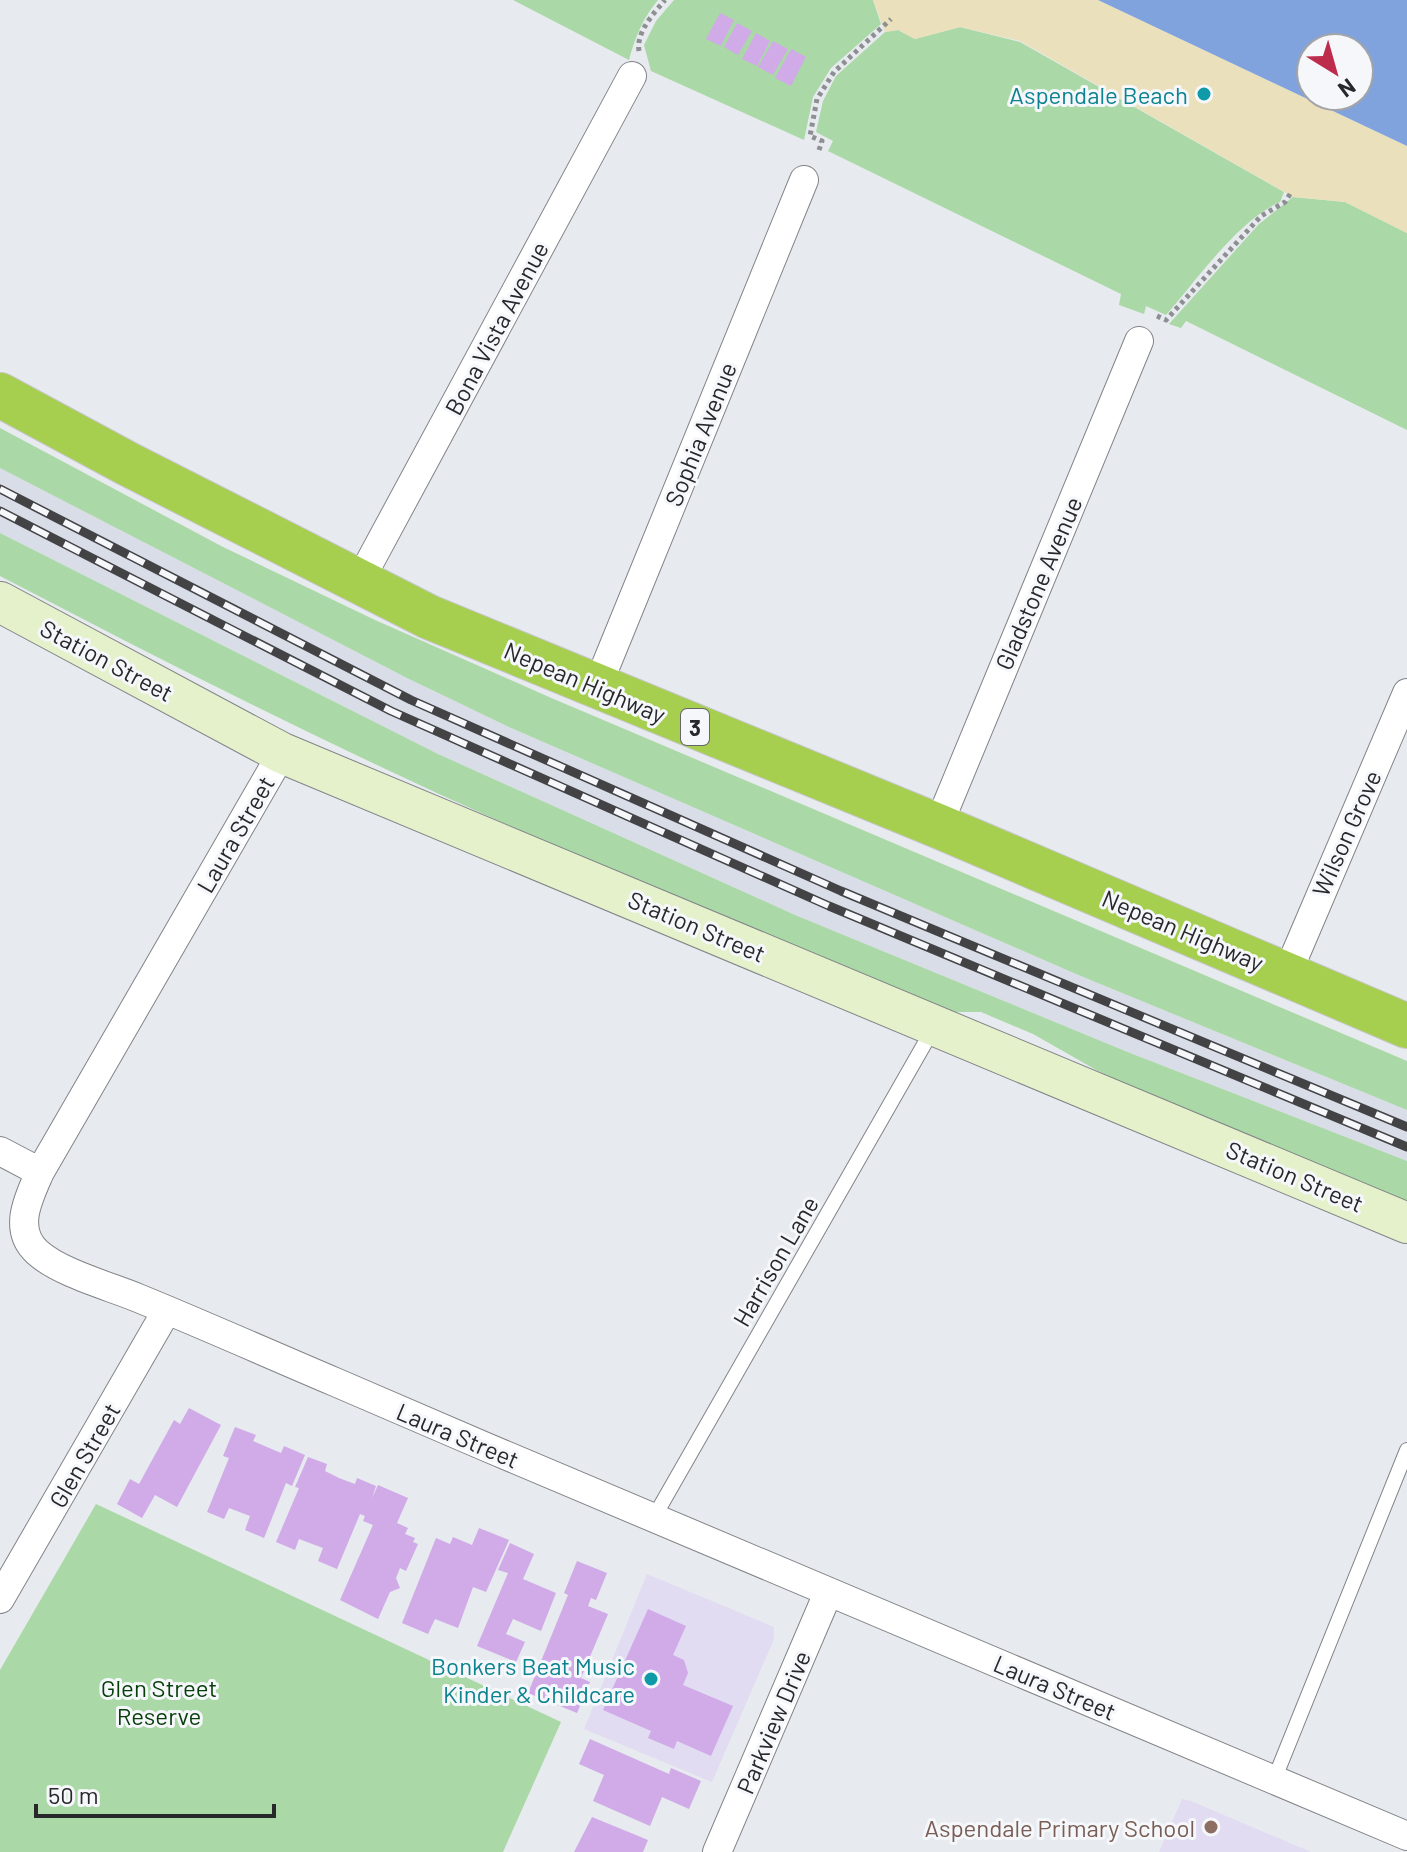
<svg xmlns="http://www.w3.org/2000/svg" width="1407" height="1852" font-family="Barlow,sans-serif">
	<rect width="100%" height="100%" fill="#e7eaee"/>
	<path fill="#d8dde8" d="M0,468L407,678L509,727L1076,974L1407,1110V1161L1130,1053L795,915L438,754L0,533Z"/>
	<path fill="#e1dcf2" d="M647,1574L774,1627V1639L712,1782L584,1729Z
		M1182,1799L1191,1801L1311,1852H1159Z"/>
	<path fill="#aad8a6" d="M513,0H658C643,18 635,37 629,60Z
		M674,0H873L881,24L831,68L813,97L804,140L651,71L644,45L656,21Z
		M960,27L1020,42L1284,192L1280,202C1238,220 1197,280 1166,315L1146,306L1144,314L1119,305L1121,294L828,151L833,141L816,132L823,101L836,76L885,32L898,30L915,39Z
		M1293,197L1345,202L1407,233V430L1186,321L1181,328L1169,324L1259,224Z
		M0,428L223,547L375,620L549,697L1407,1061V1110L1076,974L509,727L407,678L0,468Z
		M0,533L438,754L795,915L1130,1053L1407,1161V1205L1187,1115L1098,1071L1033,1034L981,1012H950C816,955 682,901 549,843C362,762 180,670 0,576Z
		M96,1504L561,1722L503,1852H0V1670Z"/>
	<path fill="#eae0bb" d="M873,0H1098L1407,146V233L1345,202L1293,197L1020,41L960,27L915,39L898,30L885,32Z"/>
	<path fill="#81a3dd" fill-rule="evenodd" d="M1098,0H1407V146ZM1311,48H1359V96H1311Z"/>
	<path fill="#d0abe8" d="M720,13L734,20L721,46L706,39Z
		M737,23L752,31L738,55L724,47Z
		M756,33L770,41L757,66L742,59Z
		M773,41L788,49L773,75L758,67Z
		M791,49L806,57L791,86L775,78Z
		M189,1408L221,1425L177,1507L155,1495L142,1518L117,1504L130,1479L139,1484L174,1420L180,1424Z
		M235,1427L256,1435L253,1441L281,1453L284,1446L305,1455L292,1486L286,1483L264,1538L245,1530L250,1516L229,1508L224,1519L207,1512L229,1458L223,1456Z
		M308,1457L327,1464L325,1471L339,1478L355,1484L357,1478L376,1486L372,1498L378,1485L408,1498L397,1523L408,1528L405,1534L415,1538L413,1542L418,1544L406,1571L400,1568L396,1578L400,1588L390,1592L378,1619L340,1600L373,1525L363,1521L365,1516L360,1514L337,1569L318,1561L323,1548L299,1539L295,1550L276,1542L299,1488L295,1487Z
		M479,1528L509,1540L486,1592L473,1587L458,1628L435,1619L428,1634L402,1623L436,1538L450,1544L453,1537L472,1545Z
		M510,1543L534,1554L523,1579L556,1593L541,1631L513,1619L506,1634L525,1642L516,1662L477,1646L508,1573L498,1570Z
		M577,1561L607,1573L596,1600L591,1598L588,1606L608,1614L581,1678L590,1682L577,1713L528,1693L568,1595L564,1593Z
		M648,1609L686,1626L673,1655L684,1660L688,1673L683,1685L733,1706L711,1756L677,1741L674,1749L648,1738L651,1731L603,1710Z
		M590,1739L669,1774L671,1768L701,1781L689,1809L662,1797L650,1826L593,1801L604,1775L579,1764Z
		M592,1817L648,1840L643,1852H574Z"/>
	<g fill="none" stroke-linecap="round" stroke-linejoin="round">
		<defs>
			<path id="lane" d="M653,1519L933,1029
				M1274,1780L1407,1450"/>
			<path id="street" d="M360,580L632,76
				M597,687L804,180
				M282,753L40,1172C29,1197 12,1229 37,1252C60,1273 109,1286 138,1298C204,1325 269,1354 335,1382C691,1536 1049,1685 1407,1836
				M938,826L1139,341
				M1287,974L1407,693
				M0,1151L40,1172
				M0,1599L167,1310
				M717,1852L828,1593"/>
			<path id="secondary" d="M0,602L282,753L1407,1223"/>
			<path id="highway" d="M0,395L128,464L429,617L938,826L1407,1026"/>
		</defs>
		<use href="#lane" stroke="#828488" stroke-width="16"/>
		<use href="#street" stroke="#828488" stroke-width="30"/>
		<use href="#secondary" stroke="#828488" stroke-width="42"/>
		<use href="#highway" stroke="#c7c7c8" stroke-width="46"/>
		<path stroke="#8d8f92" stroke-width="5" stroke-dasharray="4 4" stroke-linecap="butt" d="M639,51C636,32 654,13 665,0
			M819,150L822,141L810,136L817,99L834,72L891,19
			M1157,316L1166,320L1261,216L1285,202L1292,191"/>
		<use href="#lane" stroke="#fff" stroke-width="14"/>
		<use href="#street" stroke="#fff" stroke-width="28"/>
		<use href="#secondary" stroke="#e4f1ca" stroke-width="40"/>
		<use href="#highway" stroke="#a6cf50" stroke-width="44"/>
		<defs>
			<path id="rail" d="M0,489L411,700L841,891L1407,1127
				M0,511L391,711L829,906L1407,1147"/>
		</defs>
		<use href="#rail" stroke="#434346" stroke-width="9"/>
		<use href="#rail" stroke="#f5f7fb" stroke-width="6" stroke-dasharray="18" stroke-linecap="butt"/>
	</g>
	<g fill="#0f9aa8" stroke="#f5f7fb" stroke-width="3">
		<circle cx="1204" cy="94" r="8"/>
		<circle cx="651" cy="1679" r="8"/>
	</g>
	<circle fill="#8d6e63" stroke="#f5f7fb" stroke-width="3" cx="1211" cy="1827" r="8"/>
	<g text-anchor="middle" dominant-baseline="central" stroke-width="6" stroke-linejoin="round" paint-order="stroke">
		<rect fill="#f5f7fb" stroke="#666669" stroke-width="2" x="681" y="709" width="28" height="36" rx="6"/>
		<g font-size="22" font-weight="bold" fill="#28282a">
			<text x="695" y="727">3</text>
		</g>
		<g font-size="24" fill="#0d838f" stroke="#f5f7fb" text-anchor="end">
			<text x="1188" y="94">Aspendale Beach</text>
			<text x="635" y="1665">Bonkers Beat Music<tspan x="635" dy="28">Kinder &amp; Childcare</tspan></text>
		</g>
		<g font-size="24" fill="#28282a" stroke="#f5f7fb">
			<text transform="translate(496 328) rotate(-62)">Bona Vista Avenue</text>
			<text transform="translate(700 434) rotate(-68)">Sophia Avenue</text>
			<text transform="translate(1038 583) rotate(-67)">Gladstone Avenue</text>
			<text transform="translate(107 660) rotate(28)">Station Street</text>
			<text transform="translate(585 682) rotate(23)">Nepean Highway</text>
			<text transform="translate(1346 833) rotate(-66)">Wilson Grove</text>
			<text transform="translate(235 834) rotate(-60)">Laura Street</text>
			<text transform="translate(697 926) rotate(23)">Station Street</text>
			<text transform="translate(1183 930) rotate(23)">Nepean Highway</text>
			<text transform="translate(1295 1176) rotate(23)">Station Street</text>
			<text transform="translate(775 1261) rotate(-60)">Harrison Lane</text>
			<text transform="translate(458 1435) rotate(23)">Laura Street</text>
			<text transform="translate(84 1455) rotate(-60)">Glen Street</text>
			<text transform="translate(1055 1687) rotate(23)">Laura Street</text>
			<text transform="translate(773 1722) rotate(-67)">Parkview Drive</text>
		</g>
		<g font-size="24" fill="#063e08" stroke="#f5f7fb">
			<text x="159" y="1687">Glen Street<tspan x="159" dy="28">Reserve</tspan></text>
		</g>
		<g font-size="24" fill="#785e54" stroke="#f5f7fb" text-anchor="end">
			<text x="1195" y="1827">Aspendale Primary School</text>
		</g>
	</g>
	<g transform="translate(1335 72) rotate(143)"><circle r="38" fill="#f5f7fb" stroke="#a3a4a7" stroke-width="2"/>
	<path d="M0-6L14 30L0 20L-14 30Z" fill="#bd2c4c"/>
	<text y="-12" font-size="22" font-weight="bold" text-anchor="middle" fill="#28282a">N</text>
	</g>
	<path d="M36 1804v12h238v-12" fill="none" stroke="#28282a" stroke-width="4"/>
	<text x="48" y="1804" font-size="24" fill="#28282a" stroke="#f5f7fb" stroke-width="6" paint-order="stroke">50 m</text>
</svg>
